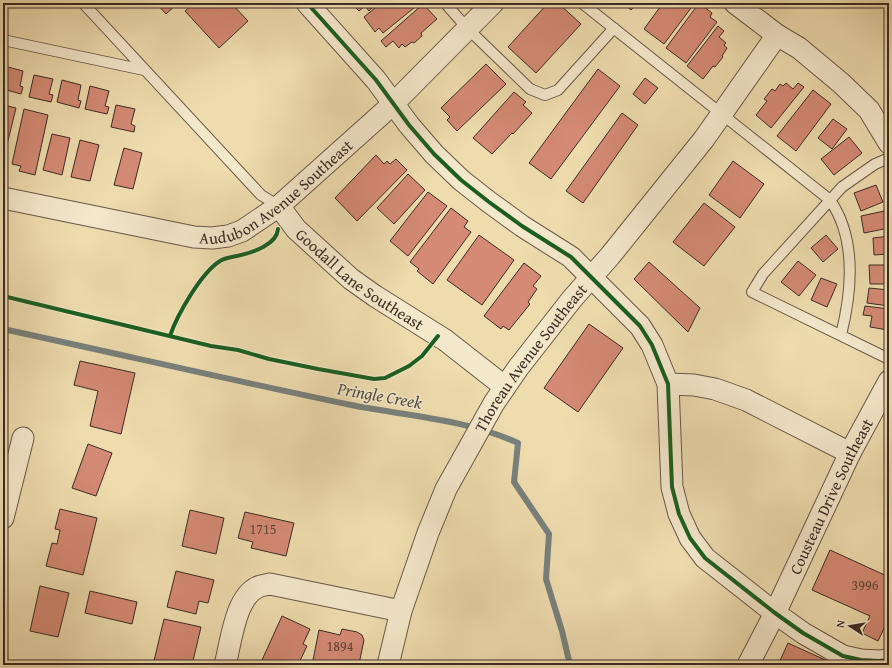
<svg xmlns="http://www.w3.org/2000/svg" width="892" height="668" font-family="'Gentium Book Plus',serif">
	<rect width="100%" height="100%" fill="#eedcaf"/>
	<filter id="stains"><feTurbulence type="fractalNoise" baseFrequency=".005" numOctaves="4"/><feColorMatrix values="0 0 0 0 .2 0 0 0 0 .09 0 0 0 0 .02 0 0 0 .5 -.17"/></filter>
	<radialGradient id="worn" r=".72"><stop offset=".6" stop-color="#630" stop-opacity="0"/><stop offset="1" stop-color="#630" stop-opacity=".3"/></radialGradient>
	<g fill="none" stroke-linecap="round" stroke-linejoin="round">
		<path stroke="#77817c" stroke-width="6" d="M3,329C119,354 235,381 351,405C407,416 466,419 518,443L514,482L549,534L546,579L562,631L570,665"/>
	</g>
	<path fill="#d48a75" stroke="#3c2c24" d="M156,3H178L166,14Z
		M194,3H231L248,21L219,48L185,11Z
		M351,3H377L369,11L365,6L359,11Z
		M381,3H420L383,33L379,28L375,32L364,17Z
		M548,3H558L581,24L536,73L508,47Z
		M623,3H637L631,10Z
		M663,3L694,4L664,44L644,29Z
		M699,3L712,13L710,17L717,22L686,63L666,48Z
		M423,4L437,19L421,33L422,36L414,43L412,42L405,47L402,44L399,48L393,41L386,47L381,41Z
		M718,26L724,31L719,37L726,43L724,45L727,48L722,56L723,57L715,67L713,66L703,79L687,66Z
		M486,64L506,84L457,131L447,120L450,117L441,108Z
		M4,66L23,71L20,86L23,87L21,94L3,89Z
		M598,69L620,86L551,179L529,163Z
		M34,75L53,79L49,94L53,95L51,102L29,97Z
		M645,78L658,88L645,104L633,94Z
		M62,80L81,85L78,100L81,101L79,108L57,102Z
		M786,83L793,89L798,83L804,87L771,128L756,115L767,101L764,99L772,89L775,91L780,84L783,86Z
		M90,86L109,91L105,106L109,107L107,114L85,109Z
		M813,90L831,104L796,151L777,136Z
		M514,92L526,102L523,105L532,113L513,134L512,133L492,154L473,138Z
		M3,105L16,108L3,161Z
		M116,105L135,109L131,124L135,126L134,132L111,127Z
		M24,109L48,115L35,175L19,171L21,166L12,164Z
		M622,113L638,125L583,203L566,191Z
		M833,119L847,129L832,149L818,138Z
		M52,134L70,138L62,175L43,170Z
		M849,137L862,153L834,175L821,159Z
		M80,140L99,145L90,181L71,177Z
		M124,148L142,153L133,189L114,185Z
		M376,155L384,164L387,161L390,164L396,159L407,170L357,221L335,198Z
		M733,161L764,184L740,218L709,195Z
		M408,174L425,190L394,224L377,208Z
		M876,185L883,202L861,211L854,193Z
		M428,192L447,206L408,256L390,241Z
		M704,203L735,227L704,266L673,242Z
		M451,208L468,221L464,227L471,232L433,284L417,271L419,269L410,262Z
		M889,210V228L864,233L861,216Z
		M479,235L514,260L482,305L447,280Z
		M826,235L838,249L823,262L811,248Z
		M889,236V254L874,255L873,238Z
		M798,261L816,275L799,296L781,282Z
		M649,262L700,308L688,332L634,279Z
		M524,263L541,276L533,286L537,289L528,302L530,304L509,330L503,326L501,329L484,316Z
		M869,265H889V284H870Z
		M821,278L837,284L827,307L811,300Z
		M869,288L889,290V306L867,303Z
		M865,306L889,309L888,330L870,327L872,316L863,315Z
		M589,324L623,348L578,412L544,388Z
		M3,348L8,349L3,371Z
		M80,361L135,373L121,434L90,426L98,391L74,385Z
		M88,444L112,453L96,496L72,488Z
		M60,509L97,518L83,575L46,566L52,543L57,544L60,530L55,529Z
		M190,510L224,518L216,554L182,546Z
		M245,512L294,523L286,556L251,548L253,542L238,538Z
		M830,550L889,577V618L878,641L862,633L870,616L812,590Z
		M176,571L214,580L208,603L199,601L196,614L167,607Z
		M40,586L69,593L58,637L30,631Z
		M90,591L137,602L132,624L85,613Z
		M282,616L310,629L303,644L307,646L298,665L293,664L292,665H267L269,663L262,660Z
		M164,619L201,627L192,665H153Z
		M342,629L357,632L362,635L364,640L359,664L312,665L319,630L340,635Z
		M788,643L834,664L833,665H778Z"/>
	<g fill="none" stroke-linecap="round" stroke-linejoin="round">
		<defs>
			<path id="lane" d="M83,3L261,195L279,206
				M445,3L468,29L530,89L545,95L558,90L614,28
				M582,3L830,200C857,239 852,291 841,335
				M3,40L144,70
				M889,158L875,164L842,187L763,274L752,292L889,359"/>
			<g id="street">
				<path d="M307,3L376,80L409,125L434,154L461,180L489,202L522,226L571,257L640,326L652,345L668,384L672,487L679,514L690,538L705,558L775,613L803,633L843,656L861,660L879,661L889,660"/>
				<path d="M735,3L777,35L799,48L841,83L869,110L889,143"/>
				<path id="s1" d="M3,198L194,237L212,238L228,236L242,231L279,206L393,104L493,3"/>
				<path id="s2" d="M279,206L296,229L351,279L375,296L445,340L505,387"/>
				<path d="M668,384L694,385L715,389L746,400L850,453"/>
				<path d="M3,518L23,438"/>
				<path d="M225,665C231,643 235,597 258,587C261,585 266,585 270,584L401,611"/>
				<path id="s3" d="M388,665L401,611L428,533L446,489L494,403L518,368L572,299L610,256L704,139L777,35"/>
				<path id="s4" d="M748,665L775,613L850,453L889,381"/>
			</g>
		</defs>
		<use href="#lane" stroke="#685847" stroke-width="12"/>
		<use href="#street" stroke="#685847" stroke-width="23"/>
		<use href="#lane" stroke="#f4e8cb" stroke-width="10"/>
		<use href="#street" stroke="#f4e8cb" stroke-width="21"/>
		<defs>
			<path id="cycleway" d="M307,3L376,80L409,125L434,154L461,180L489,202L522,226L571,257L640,326L652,345L668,384L672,487L679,514L690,538L705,558L775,613L803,633L843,656L861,660L879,661L889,660
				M3,296L211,346L238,350L269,359L318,369L374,379L385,378L409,366L422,356L438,336
				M170,336C177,315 201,273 220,261C227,257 234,257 241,255C254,252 277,244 278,229"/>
		</defs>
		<use href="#cycleway" stroke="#f4e8cb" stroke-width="6"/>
		<use href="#cycleway" stroke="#1b5e20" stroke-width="4"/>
	</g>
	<g text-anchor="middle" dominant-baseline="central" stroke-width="3" stroke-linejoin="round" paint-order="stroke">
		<g font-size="14" fill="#624438">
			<text x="263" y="529">1715</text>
			<text x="865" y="585">3996</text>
			<text x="340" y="646">1894</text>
		</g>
		<g font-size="16" fill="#3c2c24" stroke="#f4e8cb">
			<text stroke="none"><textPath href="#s1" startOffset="292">Audubon Avenue Southeast</textPath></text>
			<text stroke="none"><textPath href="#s2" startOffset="110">Goodall Lane Southeast</textPath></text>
			<text stroke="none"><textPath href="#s3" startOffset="342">Thoreau Avenue Southeast</textPath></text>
			<text stroke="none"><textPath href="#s4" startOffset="188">Cousteau Drive Southeast</textPath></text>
		</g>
		<g font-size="17" font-style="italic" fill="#544f48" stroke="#f4e8cb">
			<text transform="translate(380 395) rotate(10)">Pringle Creek</text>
		</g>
	</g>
	<rect width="892" height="668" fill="none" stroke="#eedcaf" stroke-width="16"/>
	<rect x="4" y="4" width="884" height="660" fill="none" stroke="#3c2c24" stroke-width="2"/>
	<rect x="8" y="8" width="876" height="652" fill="none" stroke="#3c2c24"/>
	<g transform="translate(850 626) rotate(282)" stroke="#f4e8cb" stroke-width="3" paint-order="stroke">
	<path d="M0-3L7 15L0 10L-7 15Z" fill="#3c2c24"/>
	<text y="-6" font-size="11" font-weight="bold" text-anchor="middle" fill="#3c2c24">N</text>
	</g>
	<rect width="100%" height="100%" filter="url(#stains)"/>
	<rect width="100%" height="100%" fill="url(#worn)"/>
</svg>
